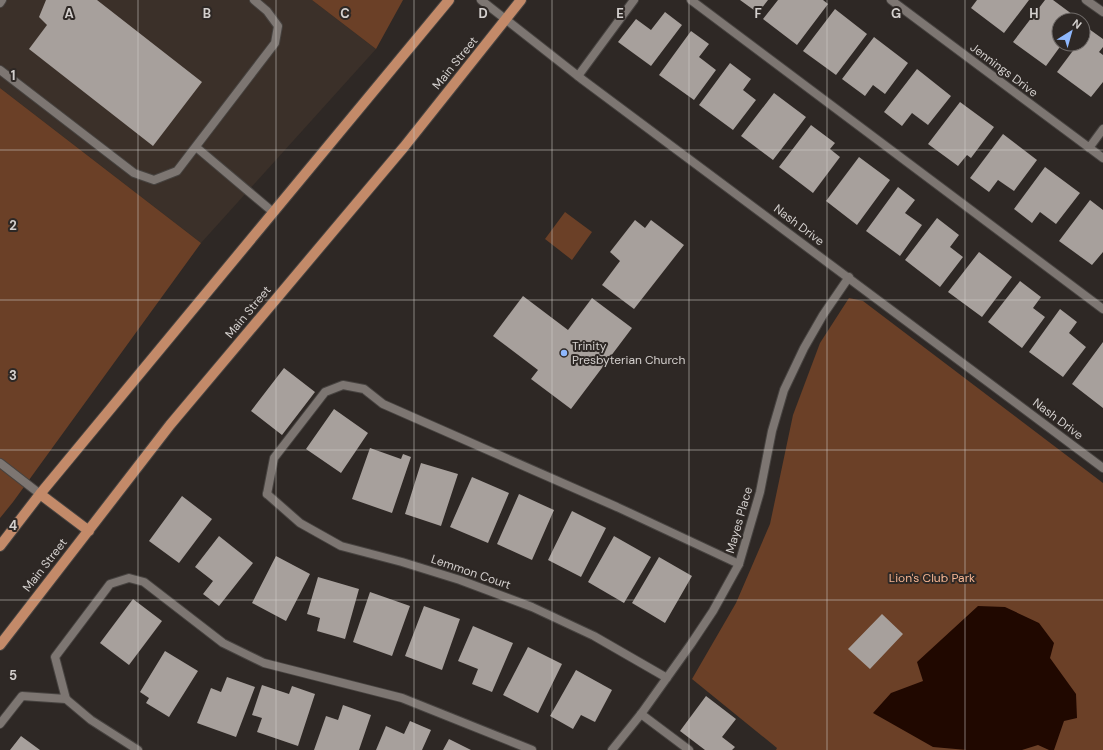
<svg xmlns="http://www.w3.org/2000/svg" width="1103" height="750" font-family="'DM Sans',sans-serif">
	<rect width="100%" height="100%" fill="#2e2825"/>
	<path fill="#3b3029" d="M0,0H312L376,49L201,243L0,88Z"/>
	<path fill="#6b4027" d="M312,0H403L376,49Z
		M0,88L201,243L13,502L0,518Z
		M565,212L592,232L572,260L545,239Z
		M849,298L863,301L1103,483V750H776L777,748L692,679L736,603L770,524L793,415L820,343Z"/>
	<path fill="#200800" d="M978,606L1005,607L1039,623L1054,643L1050,658L1076,694L1077,718L1064,721L1054,750H1049L1038,745L1022,750H967L933,747L873,713L891,693L923,681L917,662Z"/>
	<path fill="#a7a09c" d="M46,0H97L202,82L153,146L29,49L47,25L39,17Z
		M740,0H768L758,13Z
		M778,0H823L828,4L797,45L763,19Z
		M977,0H1029L1004,33L971,8Z
		M1045,0H1053L1080,20H1059V44H1062L1046,66L1013,42Z
		M835,9L867,34L836,75L803,51Z
		M665,12L682,25L651,66L618,42L636,19L651,30Z
		M1089,29L1103,39V47L1099,52L1103,55V82L1091,97L1057,72L1078,44H1083V37Z
		M691,31L709,44L699,57L716,70L694,100L659,75Z
		M874,37L908,63L885,94L873,85L865,96L842,79Z
		M730,63L751,79L743,90L756,100L733,130L699,105Z
		M917,69L951,96L928,125L912,113L902,126L884,112Z
		M774,93L806,117L773,160L741,136Z
		M960,102L994,127L971,158L967,155L958,166L928,144Z
		M811,125L835,143L830,149L840,157L813,193L779,167Z
		M1003,134L1037,160L1014,191L998,180L989,192L970,178Z
		M859,157L890,180L857,225L826,201Z
		M1045,167L1080,193L1056,224L1040,212L1032,223L1014,209Z
		M898,187L915,200L905,213L922,225L900,256L866,231Z
		M1090,200L1103,210V252L1092,265L1059,241Z
		M937,218L959,235L950,247L963,257L940,287L905,260Z
		M635,220L645,228L651,220L684,245L634,309L602,285L620,261L610,252Z
		M979,252L1012,277L982,317L948,292Z
		M1020,281L1041,297L1033,308L1045,317L1022,348L988,322Z
		M523,296L568,330L592,298L632,328L571,409L531,379L538,370L493,336Z
		M1060,309L1077,322L1069,333L1086,347L1063,377L1029,352Z
		M1103,342V408L1072,384Z
		M284,368L315,392L282,435L251,411Z
		M334,409L368,433L341,473L306,449Z
		M370,448L401,459L403,454L411,457L392,513L352,499Z
		M421,463L458,474L441,526L405,514Z
		M472,477L509,493L488,543L450,527Z
		M519,494L554,510L532,560L497,544Z
		M182,496L212,519L179,563L149,541Z
		M572,511L606,528L581,577L548,560Z
		M219,536L253,563L219,606L203,594L213,581L195,567Z
		M614,536L651,557L624,603L588,582Z
		M276,556L310,574L286,621L252,603Z
		M659,557L692,576L665,623L632,603Z
		M318,577L359,589L345,639L317,631L320,618L307,614Z
		M370,592L410,606L392,656L353,642Z
		M133,599L162,621L129,665L100,643Z
		M424,606L460,619L442,670L405,656Z
		M882,614L903,634L870,669L848,649Z
		M473,626L513,643L492,692L472,684L478,669L458,661Z
		M528,647L562,664L538,713L503,695Z
		M165,651L198,671L169,717L146,703L149,698L140,692Z
		M576,670L612,690L595,722L581,715L573,729L550,716Z
		M227,677L255,687L236,737L197,723L211,688L221,692Z
		M262,685L289,694L292,686L315,694L298,746L257,732L262,718L252,715Z
		M706,696L736,719L722,737L735,747L732,750H705L680,731Z
		M343,705L371,715L359,750H314L326,716L338,720Z
		M410,721L431,730L422,750H376L386,726L404,734Z
		M21,736L40,750H10Z
		M449,739L471,750H443Z"/>
	<g fill="none" stroke-linecap="round" stroke-linejoin="round">
		<defs>
			<path id="service" d="M691,0L1103,309
				M1086,0L1103,12
				M0,3L2,0
				M0,70L134,173L154,180L177,171L275,43L278,26L267,11L254,0
				M578,76L634,0
				M196,147L273,212
				M0,463L40,494
				M267,494L274,458L325,392L343,385L364,389L383,404L617,507L739,564
				M641,714L689,750
				M0,724L22,696L66,699L55,657L110,584L129,578L144,582L223,643L264,663L402,698L532,750"/>
			<path id="minor" d="M891,0L1103,158
				M1089,148L1103,129
				M267,494L300,523L341,546L402,562L460,580L532,607L594,636L667,678
				M66,699L91,720L138,750
				M612,750L641,714L691,644L713,611L739,564L760,492L772,431L784,390L804,348L823,315L849,277"/>
			<path id="tertiary" d="M481,0L583,80L1103,468"/>
			<path id="primary" d="M40,494L89,531
				M0,546L40,494L449,0
				M0,645L170,425L404,147L521,0"/>
		</defs>
		<use href="#service" stroke="#474340" stroke-width="10"/>
		<use href="#minor" stroke="#474340" stroke-width="10"/>
		<use href="#tertiary" stroke="#474340" stroke-width="10"/>
		<use href="#primary" stroke="#474340" stroke-width="12"/>
		<use href="#service" stroke="#7d7672" stroke-width="8"/>
		<use href="#minor" stroke="#7d7672" stroke-width="8"/>
		<use href="#tertiary" stroke="#7d7672" stroke-width="8"/>
		<use href="#primary" stroke="#c38a69" stroke-width="10"/>
	</g>
	<path fill="none" stroke="#d4d0ce" stroke-width="1" stroke-opacity="0.55" d="M138,0V750M276,0V750M414,0V750M552,0V750M689,0V750M827,0V750M965,0V750M0,150H1103M0,300H1103M0,450H1103M0,600H1103"/>
	<circle fill="#8fb8fd" stroke="#2e2825" stroke-width="1.5" cx="564" cy="353" r="4"/>
	<g text-anchor="middle" dominant-baseline="central" stroke-width="4" stroke-linejoin="round" paint-order="stroke">
		<g font-size="12" fill="#d4d0ce" stroke="#2e2825">
			<text transform="translate(455 63) rotate(-51)">Main Street</text>
			<text transform="translate(1004 70) rotate(37)">Jennings Drive</text>
			<text transform="translate(799 225) rotate(37)">Nash Drive</text>
			<text transform="translate(248 312) rotate(-50)">Main Street</text>
			<text transform="translate(1058 419) rotate(37)">Nash Drive</text>
			<text transform="translate(739 520) rotate(-74)">Mayes Place</text>
			<text transform="translate(45 565) rotate(-52)">Main Street</text>
			<text transform="translate(471 572) rotate(19)">Lemmon Court</text>
		</g>
		<g font-size="12" fill="#d4d0ce" stroke="#2e2825" text-anchor="start">
			<text x="572" y="346">Trinity<tspan x="572" dy="14">Presbyterian Church</tspan></text>
		</g>
		<g font-size="12" fill="#f5b592" stroke="#2e2825">
			<text x="932" y="578">Lion's Club Park</text>
		</g>
	</g>
	<g font-size="13" text-anchor="middle" font-weight="bold" fill="#d4d0ce" stroke="#2e2825" stroke-width="4" stroke-linejoin="round" paint-order="stroke">
		<text x="69" y="18">A</text>
		<text x="207" y="18">B</text>
		<text x="345" y="18">C</text>
		<text x="483" y="18">D</text>
		<text x="620" y="18">E</text>
		<text x="758" y="18">F</text>
		<text x="896" y="18">G</text>
		<text x="1034" y="18">H</text>
		<text x="13" y="80">1</text>
		<text x="13" y="230">2</text>
		<text x="13" y="380">3</text>
		<text x="13" y="530">4</text>
		<text x="13" y="680">5</text>
	</g>
	<g transform="translate(1071 32) rotate(37)"><circle r="19" fill="#2e2825" stroke="#706b69"/>
	<path d="M0-3L7 15L0 10L-7 15Z" fill="#8fb8fd"/>
	<text y="-6" font-size="11" font-weight="bold" text-anchor="middle" fill="#d4d0ce">N</text>
	</g>
</svg>
